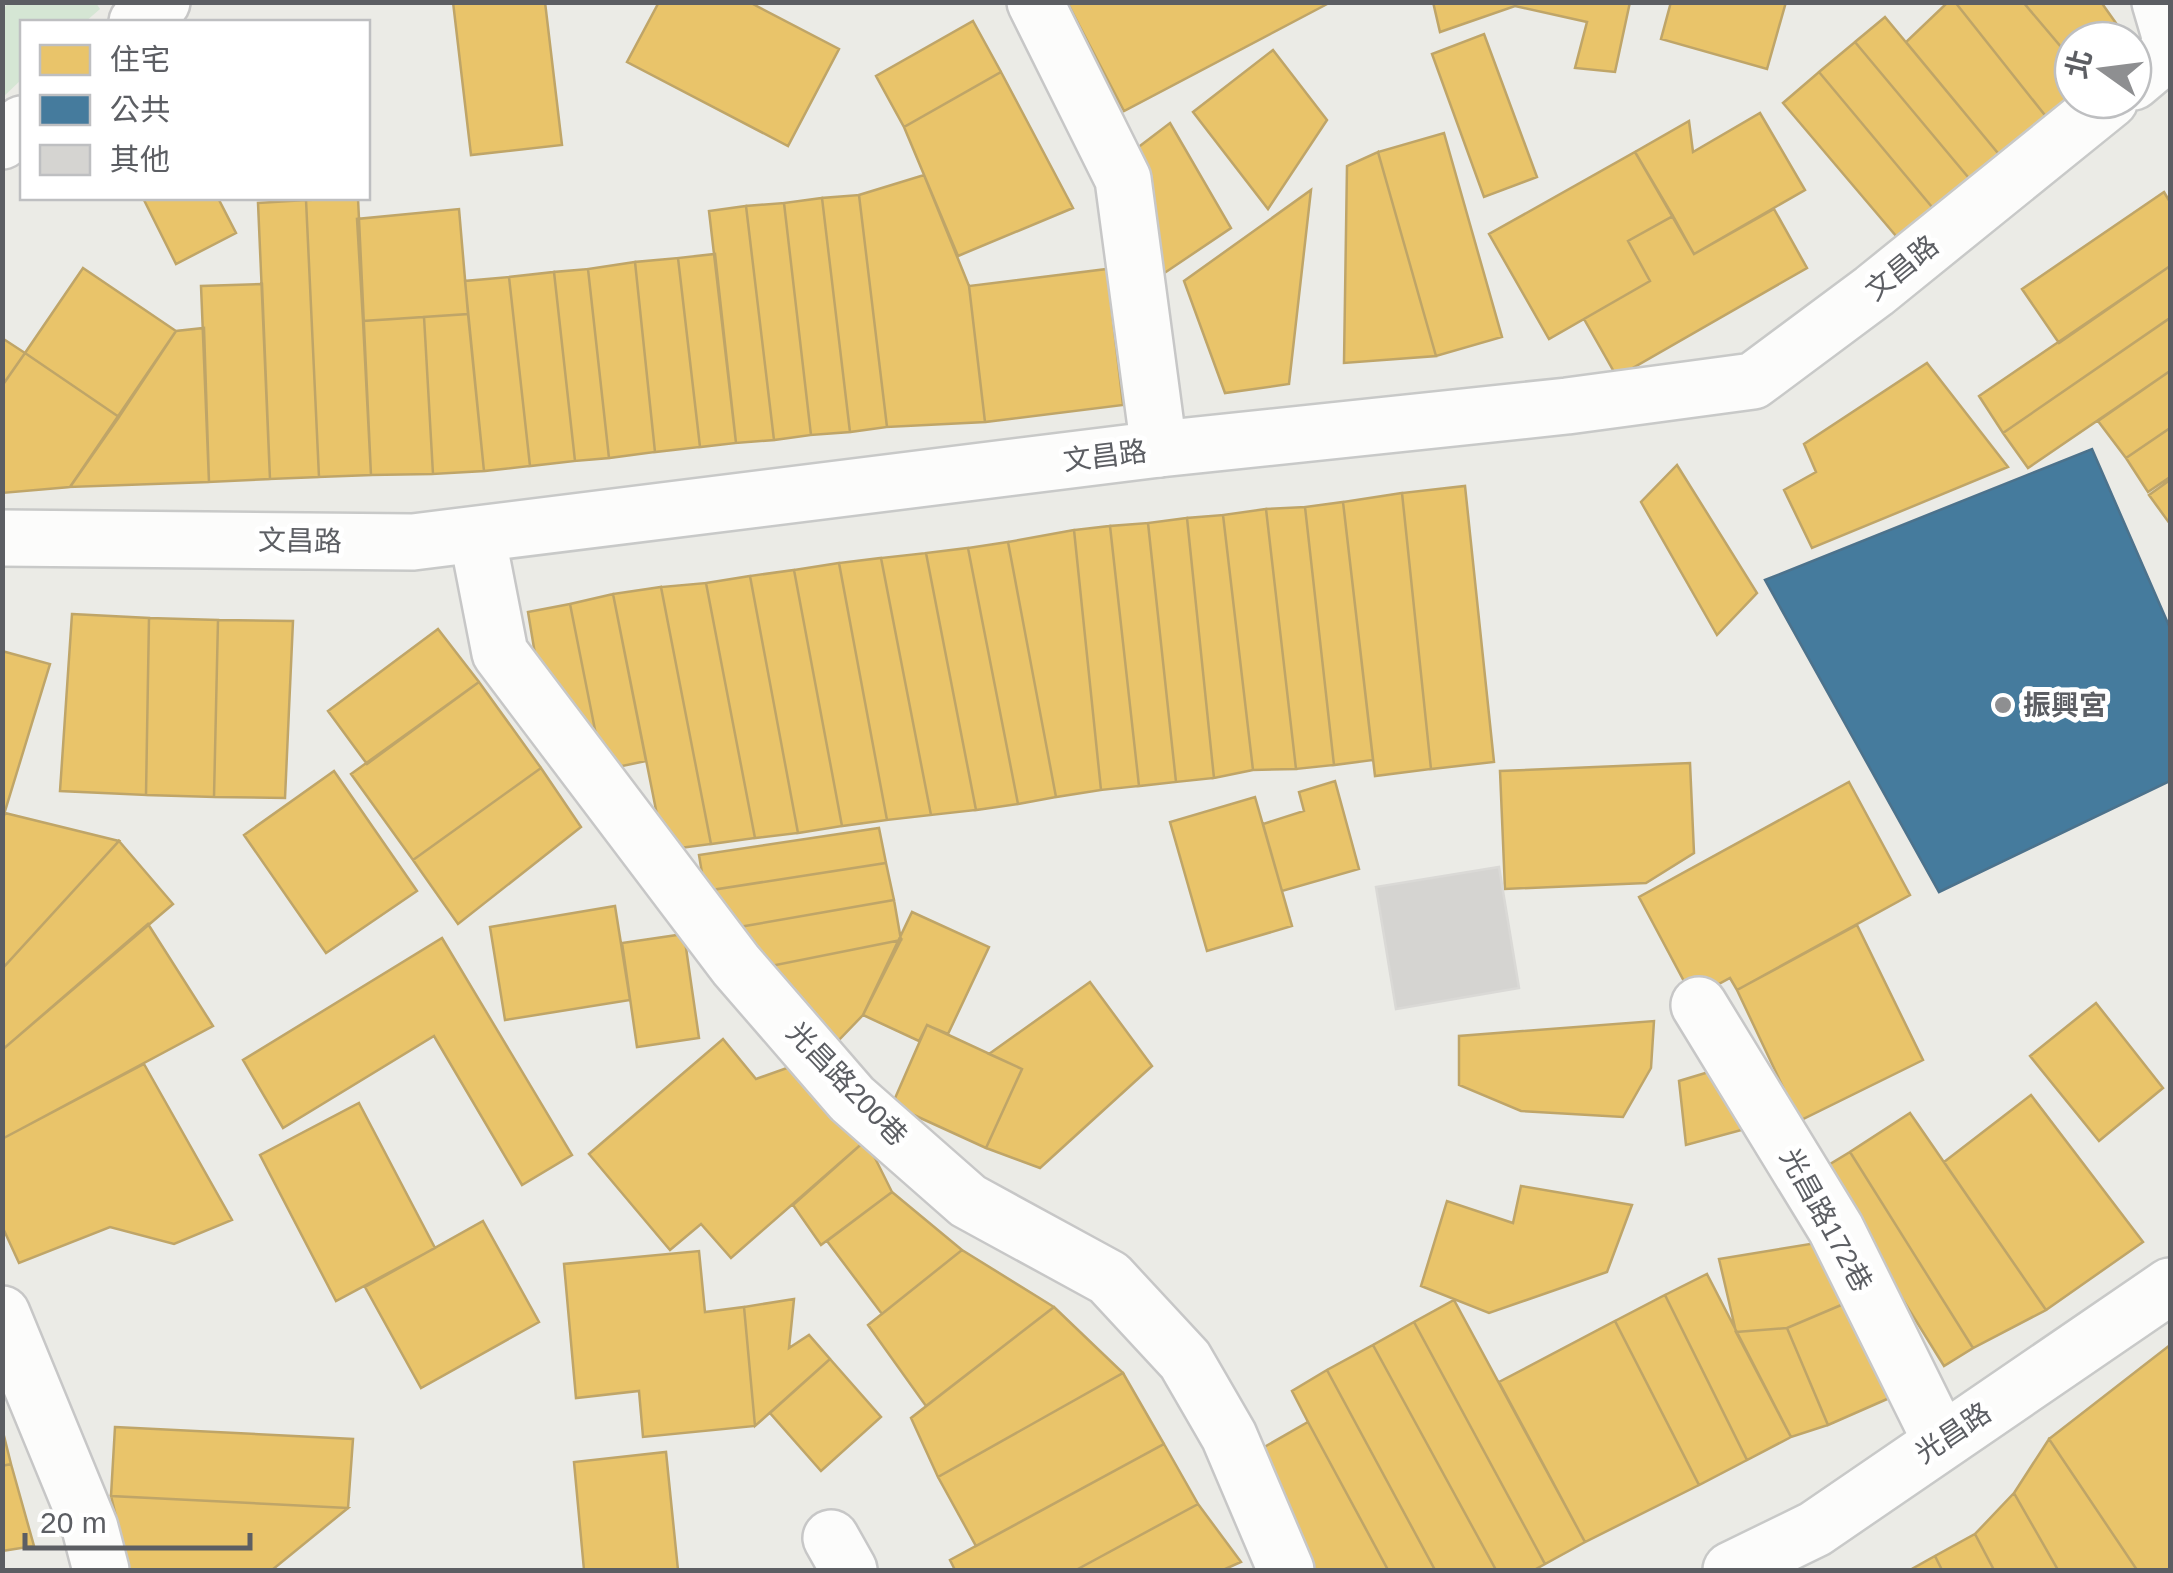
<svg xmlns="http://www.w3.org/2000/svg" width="2173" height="1573" font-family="Helvetica,'Noto Sans TC',sans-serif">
	<rect width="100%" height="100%" fill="#ebebe6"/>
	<path fill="#d5e6d4" d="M9,2L96,3L100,9L85,22H22V79L3,97V10Z"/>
	<path fill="#e9c46a" stroke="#bfa568" stroke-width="2.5" d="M453,2H545L562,145L471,155Z
		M659,2H749L839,49L788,146L627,62Z
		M1067,2H1331L1124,111Z
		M1433,2H1630L1615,72L1575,68L1587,22L1515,6L1440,32Z
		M1671,2H1786L1767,69L1661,39Z
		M1948,2H1955L2048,119L2002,158L1906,42Z
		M1955,2H2023L2073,61V97L2048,119Z
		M2023,2H2101L2128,40H2073V61Z
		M1885,17L2002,158L1973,183L1855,42Z
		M973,21L1001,72L904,127L876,76Z
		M1484,34L1537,177L1484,197L1432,54Z
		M1855,42L1973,183L1937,213L1819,72Z
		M1273,50L1327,120L1268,209L1193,112Z
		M1001,72L1073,208L958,256L904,127Z
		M1819,72L1937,213L1902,243L1783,103Z
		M1760,113L1805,190L1694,254L1635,152L1689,121L1693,152Z
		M1170,123L1231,228L1163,274L1115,165Z
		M1444,133L1502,337L1436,356L1378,152Z
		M1378,152L1436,356L1344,363L1347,166Z
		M1635,152L1673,216L1628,241L1650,281L1549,339L1489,234Z
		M924,175L969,286L985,422L887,427L859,195Z
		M1311,190L1289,384L1225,393L1184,281Z
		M2164,192L2170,202V266L2059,343L2022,289Z
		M859,195L887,427L850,432L822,198Z
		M143,198H218L236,233L176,264Z
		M358,198L371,475L319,477L306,200Z
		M822,198L850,432L811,435L784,203Z
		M306,200L319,477L270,479L258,203Z
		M784,203L811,435L774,440L746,206Z
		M746,206L774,440L736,443L709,211Z
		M459,209L468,314L363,321L357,219Z
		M1774,209L1807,268L1617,377L1584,319L1650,281L1628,241L1673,216L1694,254Z
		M715,254L736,443L700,447L678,258Z
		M678,258L700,447L655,452L635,262Z
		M635,262L655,452L609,458L588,269Z
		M2170,266V318L2003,433L1979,396Z
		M83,268L176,331L119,417L25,353Z
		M588,269L609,458L575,461L554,272Z
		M1107,269L1123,405L985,422L969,286Z
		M554,272L575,461L530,466L509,277Z
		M509,277L530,466L484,471L465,281Z
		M262,284L270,479L209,482L201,286Z
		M468,314L484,471L433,474L424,317Z
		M424,317L433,474L371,475L363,321Z
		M2170,318V371L2028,468L2003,433Z
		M204,328L209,482L70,487L176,331Z
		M2,338L25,353L2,386Z
		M25,353L119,417L70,487L2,493V386Z
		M1927,363L2008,467L1812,548L1784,490L1816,472L1804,444Z
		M2170,371V428L2126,458L2098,421Z
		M2170,428V477L2148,492L2126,458Z
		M1677,465L1757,593L1717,635L1641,502Z
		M2170,480V524L2149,495Z
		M1465,486L1494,762L1431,769L1402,493Z
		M1402,493L1431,769L1375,776L1343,502Z
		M1343,502L1373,760L1334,765L1305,507Z
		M1305,507L1334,765L1296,769L1266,509Z
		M1266,509L1296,769L1253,770L1223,515Z
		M1223,515L1253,770L1214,778L1187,518Z
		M1187,518L1214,778L1176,782L1148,523Z
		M1148,523L1176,782L1139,786L1110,526Z
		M1110,526L1139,786L1101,790L1074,530Z
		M1074,530L1101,790L1056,797L1008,542Z
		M1008,542L1056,797L1018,804L968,548Z
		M968,548L1018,804L976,810L926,553Z
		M926,553L976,810L931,815L881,558Z
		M881,558L931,815L887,820L839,563Z
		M839,563L887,820L842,826L794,570Z
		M794,570L842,826L798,833L750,576Z
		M750,576L798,833L755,838L706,583Z
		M706,583L755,838L711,844L661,587Z
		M661,587L711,844L664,850L613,594Z
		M613,594L646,761L603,770L570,604Z
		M570,604L603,770L541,690L528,612Z
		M72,614L149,618L146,795L60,791Z
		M149,618L218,620L214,797L146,795Z
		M218,620L293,621L285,798L214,797Z
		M438,629L479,682L367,764L328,711Z
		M2,651L50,664L2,821Z
		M479,682L541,768L413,860L351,774Z
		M1690,763L1694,853L1646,883L1505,889L1500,771Z
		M541,768L581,827L458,924L413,860Z
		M334,771L417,891L326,953L244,835Z
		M1335,781L1359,869L1282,891L1263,824L1304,811L1299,792Z
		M1849,782L1910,895L1737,990L1730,978L1693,998L1639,897Z
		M1255,797L1292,926L1207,951L1170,822Z
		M5,813L119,841L2,969V821Z
		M879,828L886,863L705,891L699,855Z
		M119,841L173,904L2,1050V969Z
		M886,863L894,900L722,930L705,891Z
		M894,900L901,940L751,970L722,930Z
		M615,906L630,1000L505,1020L490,927Z
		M912,912L989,947L948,1034L927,1025L919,1041L863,1015Z
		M148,924L213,1026L2,1139V1050Z
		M1857,925L1923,1060L1799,1121L1737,990Z
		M684,934L699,1038L637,1047L622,943Z
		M442,938L572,1155L522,1185L434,1036L283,1128L243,1060Z
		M901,940L863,1015L836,1043L751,970Z
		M1090,982L1152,1066L1040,1168L986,1148L1022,1069L989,1054Z
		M2096,1003L2163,1088L2099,1141L2030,1056Z
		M1654,1021L1651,1068L1623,1117L1521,1111L1459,1085V1036Z
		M927,1025L1022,1069L986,1148L892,1105Z
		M723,1039L756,1079L801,1063L866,1140L731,1258L701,1224L670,1250L589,1154Z
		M144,1064L232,1220L174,1244L110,1227L19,1263L2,1226V1139Z
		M1722,1068L1760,1125L1686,1145L1679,1081Z
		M2031,1095L2143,1242L2046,1310L1944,1162Z
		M359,1103L435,1248L336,1301L260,1155Z
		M1910,1113L2046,1310L1973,1348L1850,1152Z
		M866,1140L892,1192L821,1245L793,1205Z
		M1850,1152L1973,1348L1944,1366L1822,1169Z
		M1521,1186L1632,1205L1607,1272L1489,1313L1421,1286L1447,1201L1513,1223Z
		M892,1192L962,1250L882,1314L827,1241Z
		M483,1221L539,1322L421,1388L365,1287Z
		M1816,1243L1853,1300L1787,1328L1736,1332L1719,1259Z
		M962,1250L1054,1307L926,1406L868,1325Z
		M699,1251L705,1312L744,1307L755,1426L643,1437L639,1391L576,1398L564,1264Z
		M1707,1274L1791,1437L1747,1460L1665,1295Z
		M1665,1295L1747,1460L1699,1485L1615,1321Z
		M794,1299L789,1348L809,1335L830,1359L755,1426L744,1307Z
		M1454,1300L1585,1542L1545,1564L1414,1322Z
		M1853,1300L1894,1396L1828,1425L1787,1328Z
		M1054,1307L1123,1373L938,1477L911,1418Z
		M1615,1321L1699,1485L1585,1542L1499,1382Z
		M1414,1322L1545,1564L1534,1570H1496L1373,1345Z
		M1787,1328L1828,1425L1791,1437L1736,1332Z
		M1373,1345L1496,1570H1435L1327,1370Z
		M2170,1345V1570H2137L2049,1439Z
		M830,1359L881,1417L821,1471L770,1413Z
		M1327,1370L1435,1570H1388L1308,1422L1292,1391Z
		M1123,1373L1164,1444L976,1546L938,1477Z
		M1308,1422L1387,1568L1382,1570H1303L1252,1454Z
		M115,1427L353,1439L348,1508L111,1496Z
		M2,1428L11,1464L2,1466Z
		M2049,1439L2137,1570H2058L2014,1493Z
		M1164,1444L1198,1504L1076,1570H955L950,1560Z
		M666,1452L678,1570H584L574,1462Z
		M11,1464L34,1546L2,1551V1466Z
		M2014,1493L2058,1570H1994L1975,1534Z
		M111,1496L348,1508L272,1570H129Z
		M1198,1504L1241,1562L1223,1570H1076Z
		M1975,1534L1994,1570H1942L1935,1556Z
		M1935,1556L1942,1570H1910Z"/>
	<path fill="#457b9d" stroke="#4c728c" stroke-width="2.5" d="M2092,449L2170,628V781L1939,892L1765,580Z"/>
	<path fill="#d5d4d1" stroke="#dad9d6" stroke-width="2.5" d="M1499,867L1519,988L1396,1009L1376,887Z"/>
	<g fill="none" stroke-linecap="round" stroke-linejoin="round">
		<defs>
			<path id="street" d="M1035,2L1123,179L1159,449
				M2160,2L2170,36
				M137,22L162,2
				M2,141L22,124
				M477,535L500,653L736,965L852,1099L968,1201L1109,1278L1185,1360L1229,1436L1286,1570
				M1699,1005L1836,1229L1941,1441
				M2,1314L90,1528L101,1570
				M831,1538L849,1570"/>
			<path id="secondary" d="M2133,82L2170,51
				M2,538L413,542L1159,449L1567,406L1753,381L1874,291L2110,100
				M1731,1570L1815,1529L2170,1286"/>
		</defs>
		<use href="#street" stroke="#c7c7c7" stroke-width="60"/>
		<use href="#secondary" stroke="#c8c9c8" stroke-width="60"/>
		<use href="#street" stroke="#fcfcfb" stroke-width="55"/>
		<use href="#secondary" stroke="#fcfcfb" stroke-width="55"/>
	</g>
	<circle fill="#8e8f91" stroke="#fff" stroke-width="4" cx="2003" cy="705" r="10"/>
	<g text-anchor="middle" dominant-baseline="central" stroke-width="10" stroke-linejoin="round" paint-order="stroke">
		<g font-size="28" fill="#5c5e63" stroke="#fff">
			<text transform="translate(1902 268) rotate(-39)">文昌路</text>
			<text transform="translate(1105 456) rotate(-7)">文昌路</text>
			<text transform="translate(300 541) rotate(1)">文昌路</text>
			<text transform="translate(847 1084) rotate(46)">光昌路200巷</text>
			<text transform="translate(1826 1220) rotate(61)">光昌路172巷</text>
			<text transform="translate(1953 1433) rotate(-34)">光昌路</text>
		</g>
		<g font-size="28" font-weight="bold" fill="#5c5e63" stroke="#fff" text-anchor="start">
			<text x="2023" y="705">振興宮</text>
		</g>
	</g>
	<rect width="2173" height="1573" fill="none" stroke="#5c5e63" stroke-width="10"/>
	<rect x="20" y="20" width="350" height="180" fill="#ffffff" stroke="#bebfc1" stroke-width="2.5"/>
	<rect x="40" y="45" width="50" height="30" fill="#e9c46a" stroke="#bebfc1" stroke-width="2.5"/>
	<text x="110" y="70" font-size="30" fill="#5c5e63">住宅</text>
	<rect x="40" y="95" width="50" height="30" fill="#457b9d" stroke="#bebfc1" stroke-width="2.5"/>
	<text x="110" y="120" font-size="30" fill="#5c5e63">公共</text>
	<rect x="40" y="145" width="50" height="30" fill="#d5d4d1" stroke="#bebfc1" stroke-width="2.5"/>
	<text x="110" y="170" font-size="30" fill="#5c5e63">其他</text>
	<g transform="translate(2103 70) rotate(284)"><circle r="48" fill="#ffffff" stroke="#bebfc1" stroke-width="2.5"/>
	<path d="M0-8L18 38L0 25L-18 38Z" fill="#8e8f91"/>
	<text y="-15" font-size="28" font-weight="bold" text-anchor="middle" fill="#5c5e63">北</text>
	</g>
	<path d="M25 1533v15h225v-15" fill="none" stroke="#5c5e63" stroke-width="5"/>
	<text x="40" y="1533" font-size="30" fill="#5c5e63" stroke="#ffffff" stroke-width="8" paint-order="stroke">20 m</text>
</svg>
